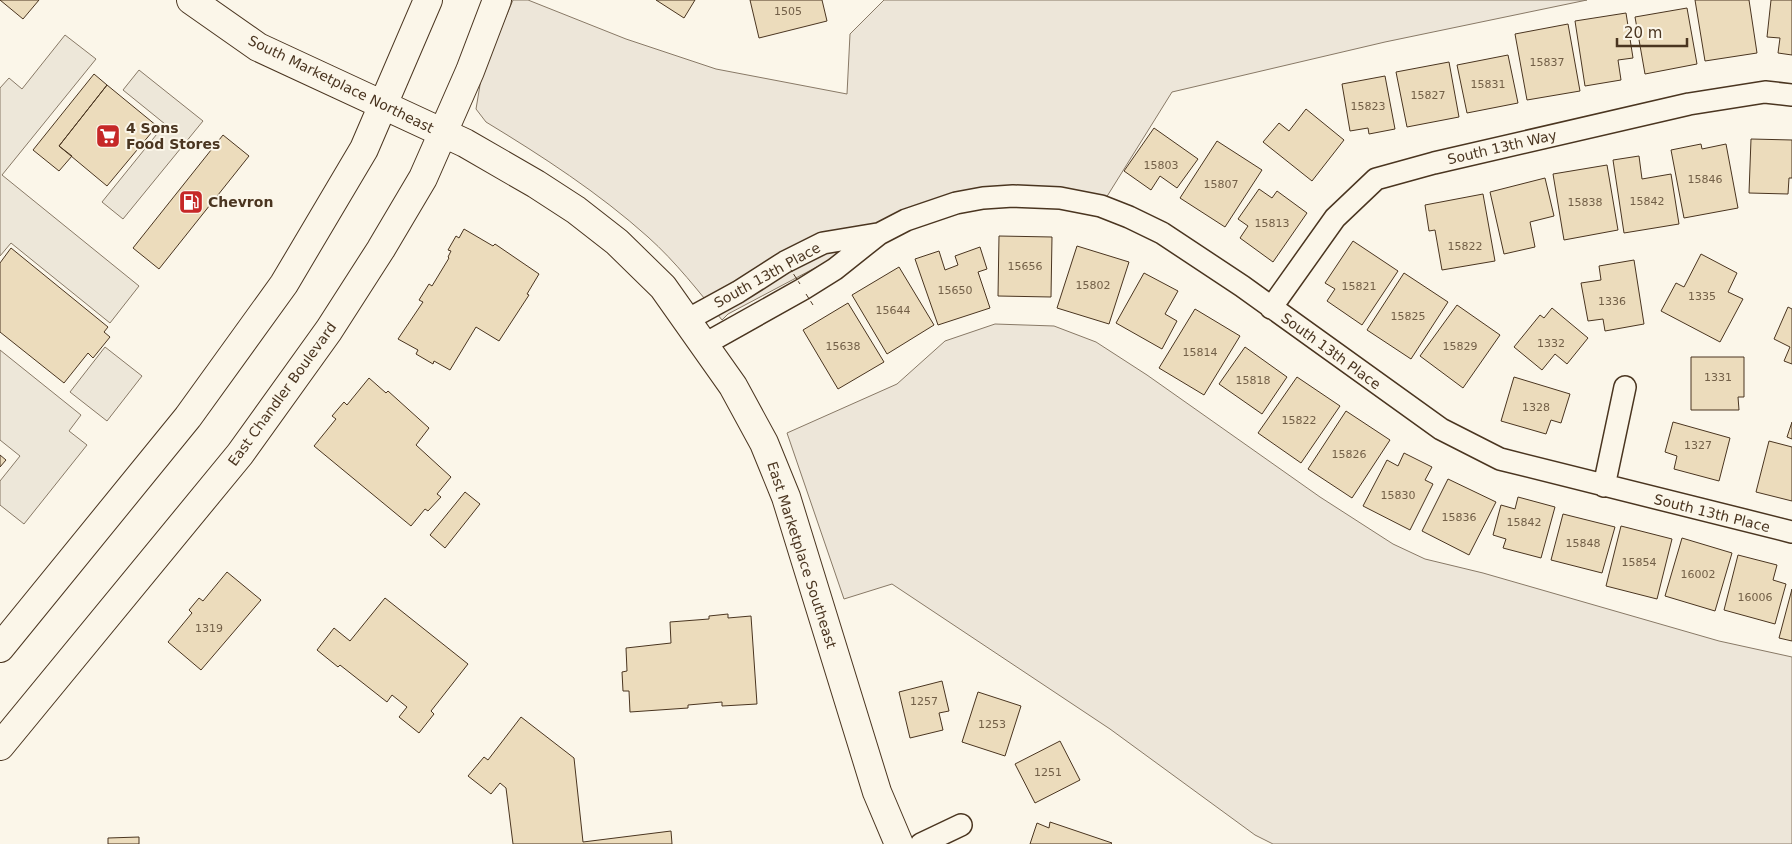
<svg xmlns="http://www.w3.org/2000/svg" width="1792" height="844" font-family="'DejaVu Sans',sans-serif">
	<rect width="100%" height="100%" fill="#fbf6e9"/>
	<path fill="#ede6d9" stroke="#887966" d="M513,0H528L626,39L716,69L847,94L850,34L884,0H1587L1385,42L1172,92L1101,206L1013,196L879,234L728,314L722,320C699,292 676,262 648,237C599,193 542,156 486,122L476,109L482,73Z
		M995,324L1054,326L1096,342L1147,375L1320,497L1393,544L1425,559L1483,573L1719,641L1792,657V844H1273L1255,835L1110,729L892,584L844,599L787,433L897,384L945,341Z"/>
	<path fill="#ede7d9" stroke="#887966" d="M65,35L96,59L2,175L139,286L110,323L11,243L0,256V88L9,78L22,89Z
		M139,70L203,121L123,219L102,202L165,124L123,90Z
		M105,347L142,376L107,421L70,392Z
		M0,350L81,415L69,431L87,445L24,524L0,505V481L20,456L0,440Z"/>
	<path fill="#ecdcbc" stroke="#4a3520" d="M0,0H39L23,19Z
		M656,0H695L684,18Z
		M750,0H822L827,21L759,38Z
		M1695,0H1749L1757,53L1705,61Z
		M1771,0H1792V55L1778,53L1780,38L1767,37Z
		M1687,8L1697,64L1645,74L1635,17Z
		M1626,13L1633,58L1618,60L1621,80L1585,86L1575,21Z
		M1568,24L1580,91L1527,100L1515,34Z
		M1508,55L1518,103L1467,113L1457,65Z
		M1449,62L1459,117L1407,127L1396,72Z
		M94,74L107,85L59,146L72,156L59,171L33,150Z
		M1385,76L1395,129L1369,134L1368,128L1350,131L1342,84Z
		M107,85L157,126L107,186L59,146Z
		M1306,109L1344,140L1312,181L1263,142L1279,123L1289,131Z
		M1154,128L1198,159L1177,188L1160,176L1151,190L1124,171Z
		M223,135L249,156L159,269L133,248Z
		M1751,139L1792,140V178H1789L1788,194L1749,193Z
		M1217,141L1262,170L1225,227L1180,198Z
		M1701,144L1702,149L1726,144L1738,208L1684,218L1671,150Z
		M1639,156L1642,179L1671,174L1679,224L1624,233L1613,160Z
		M1607,165L1618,230L1564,240L1553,174Z
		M1545,178L1554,216L1530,222L1535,247L1504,254L1490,192Z
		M1259,189L1272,198L1277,191L1307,213L1273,262L1240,238L1248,226L1238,219Z
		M1483,194L1495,261L1442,270L1435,230L1429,231L1425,205Z
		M464,229L493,246L495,244L539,274L527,294L529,295L499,341L476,327L450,370L434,361L433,364L416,354L418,350L398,339L423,302L419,300L429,284L432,286L449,258L448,257L451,251L448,250L456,236L459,238Z
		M999,236L1052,237L1051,297L998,296Z
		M1353,241L1398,271L1362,325L1327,301L1335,289L1325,283Z
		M1077,246L1129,262L1109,324L1057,308Z
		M980,247L987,269L978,272L990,308L938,325L915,259L939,251L945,270L958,265L955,256Z
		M11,248L108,327L104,332L110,337L93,358L88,353L64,383L0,332V263Z
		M1701,254L1737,273L1728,292L1743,299L1720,342L1661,311L1676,283L1684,287Z
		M1634,260L1644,324L1605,331L1603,319L1588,321L1581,283L1601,280L1599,266Z
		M899,267L934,325L887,354L852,295Z
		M1144,273L1178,291L1165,314L1177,321L1162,349L1116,323Z
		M1404,273L1448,302L1411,359L1367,330Z
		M848,303L884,362L838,389L803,330Z
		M1457,305L1500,335L1463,388L1420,356Z
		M1788,307L1792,309V364L1784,361L1790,347L1774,339Z
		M1552,308L1588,338L1567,364L1555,354L1542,370L1514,347L1540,315L1544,318Z
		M1195,309L1240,336L1204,395L1159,368Z
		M1245,347L1287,377L1262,414L1219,384Z
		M1691,357H1744V397H1738L1739,410H1691Z
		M1297,377L1340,406L1301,463L1258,433Z
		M1514,377L1570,394L1561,423L1551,420L1546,434L1501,421Z
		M369,378L386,393L388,391L429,428L416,445L451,477L437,494L441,497L428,511L425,509L411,526L314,446L336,419L332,416L344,402L347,405Z
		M1346,411L1390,440L1352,498L1308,469Z
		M1673,422L1730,438L1719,481L1674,469L1677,456L1665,452Z
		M1792,422V439L1787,437Z
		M1769,441L1792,447V501L1756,492Z
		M1404,453L1432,467L1425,480L1433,484L1410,530L1363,506L1387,460L1398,466Z
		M0,455L6,460L0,467Z
		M1448,479L1496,502L1469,555L1422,531Z
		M465,492L480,504L445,548L430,535Z
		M1518,497L1555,507L1541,558L1503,548L1506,539L1493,535L1501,505L1515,509Z
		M1563,514L1615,527L1602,573L1551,560Z
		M1621,526L1672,539L1657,599L1606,586Z
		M1682,538L1732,553L1715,611L1665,596Z
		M1738,555L1777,565L1773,580L1786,584L1775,624L1724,610Z
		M227,572L261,600L201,670L168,642L192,613L189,610L199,598L203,601Z
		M1792,589V641L1779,638Z
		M385,598L468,664L431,711L434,714L419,733L399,717L407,707L392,695L387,702L340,665L338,667L317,650L334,628L350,641Z
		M728,614V618L751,616L757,704L722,706V702L688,705V708L630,712L629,691H623L622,672L627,671L626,648L671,643L670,622L709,619V616Z
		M942,681L949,711L939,713L943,730L910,738L899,692Z
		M978,692L1021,706L1005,756L962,742Z
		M521,717L574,758L583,842L671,831L672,844H513L506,788L500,783L491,794L468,776L484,757L488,760Z
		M1060,741L1080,780L1035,803L1015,764Z
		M1050,822L1112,843L1111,844H1030L1037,823L1049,828Z
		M139,837V844H108V838Z"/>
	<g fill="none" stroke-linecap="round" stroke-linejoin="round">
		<defs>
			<path id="street" d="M1271,308L1335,218L1376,179L1434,163L1689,104L1765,92L1792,95
				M687,320L738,292L785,262L823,243L877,234
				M705,344L803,289L835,269L879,234L906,220L956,203L983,198L1013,196L1060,198L1101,206L1129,217L1162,233L1242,286L1441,429L1500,459L1792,532
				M1604,486L1625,387
				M921,844L961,825"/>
			<path id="secondary" d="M191,0L258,47L465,143L536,184L576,210L617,242L663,287L733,386L764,443L786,497L877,792L899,844
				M0,648L188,417L284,284L364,149L428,0
				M0,746L240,454L329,330L381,249L423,178L470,71L497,0"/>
		</defs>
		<use href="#street" stroke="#4a3520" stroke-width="24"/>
		<use href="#secondary" stroke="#4a3520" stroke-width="30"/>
		<use href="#street" stroke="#fbf6e9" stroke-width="21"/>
		<use href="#secondary" stroke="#fbf6e9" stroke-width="28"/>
		<path stroke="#4a3520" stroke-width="1" stroke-dasharray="6 2.5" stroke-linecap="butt" d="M789,267L800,284
			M806,294L813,305"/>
	</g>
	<defs>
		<symbol id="supermarket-square" viewBox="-11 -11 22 22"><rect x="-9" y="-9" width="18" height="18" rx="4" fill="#c62828" stroke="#fbf6e9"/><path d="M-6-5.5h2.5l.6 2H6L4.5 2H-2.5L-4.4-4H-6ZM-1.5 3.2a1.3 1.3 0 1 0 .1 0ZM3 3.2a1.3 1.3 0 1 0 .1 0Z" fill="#fff"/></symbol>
		<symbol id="fuel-square" viewBox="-11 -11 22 22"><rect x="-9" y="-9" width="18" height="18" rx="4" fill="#c62828" stroke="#fbf6e9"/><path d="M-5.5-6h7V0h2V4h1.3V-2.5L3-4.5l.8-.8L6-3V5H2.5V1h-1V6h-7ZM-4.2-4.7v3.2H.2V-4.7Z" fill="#fff"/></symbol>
	</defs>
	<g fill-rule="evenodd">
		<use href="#supermarket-square" x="94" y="122" width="28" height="28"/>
		<use href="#fuel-square" x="177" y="188" width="28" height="28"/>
	</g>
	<g text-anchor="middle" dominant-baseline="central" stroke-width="4" stroke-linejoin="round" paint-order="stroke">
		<g font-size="11" fill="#725f47">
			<text x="788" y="11">1505</text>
			<text x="1547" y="62">15837</text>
			<text x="1488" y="84">15831</text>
			<text x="1428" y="95">15827</text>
			<text x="1368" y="106">15823</text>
			<text x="1161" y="165">15803</text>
			<text x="1705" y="179">15846</text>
			<text x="1221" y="184">15807</text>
			<text x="1647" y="201">15842</text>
			<text x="1585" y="202">15838</text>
			<text x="1272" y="223">15813</text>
			<text x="1465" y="246">15822</text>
			<text x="1025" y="266">15656</text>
			<text x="1093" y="285">15802</text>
			<text x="1359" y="286">15821</text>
			<text x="955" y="290">15650</text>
			<text x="1702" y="296">1335</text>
			<text x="1612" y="301">1336</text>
			<text x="893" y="310">15644</text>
			<text x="1408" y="316">15825</text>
			<text x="1551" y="343">1332</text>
			<text x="843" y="346">15638</text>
			<text x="1460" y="346">15829</text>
			<text x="1200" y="352">15814</text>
			<text x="1718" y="377">1331</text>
			<text x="1253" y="380">15818</text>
			<text x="1536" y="407">1328</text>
			<text x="1299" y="420">15822</text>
			<text x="1698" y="445">1327</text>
			<text x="1349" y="454">15826</text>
			<text x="1398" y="495">15830</text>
			<text x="1459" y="517">15836</text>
			<text x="1524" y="522">15842</text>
			<text x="1583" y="543">15848</text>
			<text x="1639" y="562">15854</text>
			<text x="1698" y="574">16002</text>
			<text x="1755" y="597">16006</text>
			<text x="209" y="628">1319</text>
			<text x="924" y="701">1257</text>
			<text x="992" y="724">1253</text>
			<text x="1048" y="772">1251</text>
		</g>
		<g font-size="14" fill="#4a3520" stroke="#fbf6e9">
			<text transform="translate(341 84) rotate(26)">South Marketplace Northeast</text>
			<text transform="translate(1502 147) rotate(-13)">South 13th Way</text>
			<text transform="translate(767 275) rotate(-29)">South 13th Place</text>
			<text transform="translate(1331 351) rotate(36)">South 13th Place</text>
			<text transform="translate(282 394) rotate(-54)">East Chandler Boulevard</text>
			<text transform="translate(1712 513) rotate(14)">South 13th Place</text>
			<text transform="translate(802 555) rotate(72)">East Marketplace Southeast</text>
		</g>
		<g font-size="14" font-weight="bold" fill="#4a3520" stroke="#fbf6e9" text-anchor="start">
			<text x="126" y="128">4 Sons<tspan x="126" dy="16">Food Stores</tspan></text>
			<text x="208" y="202">Chevron</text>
		</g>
	</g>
	<path d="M1617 38v8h70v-8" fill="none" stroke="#4a3520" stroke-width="2.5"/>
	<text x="1624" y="38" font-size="15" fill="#4a3520" stroke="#fbf6e9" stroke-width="4" paint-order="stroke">20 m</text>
</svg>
